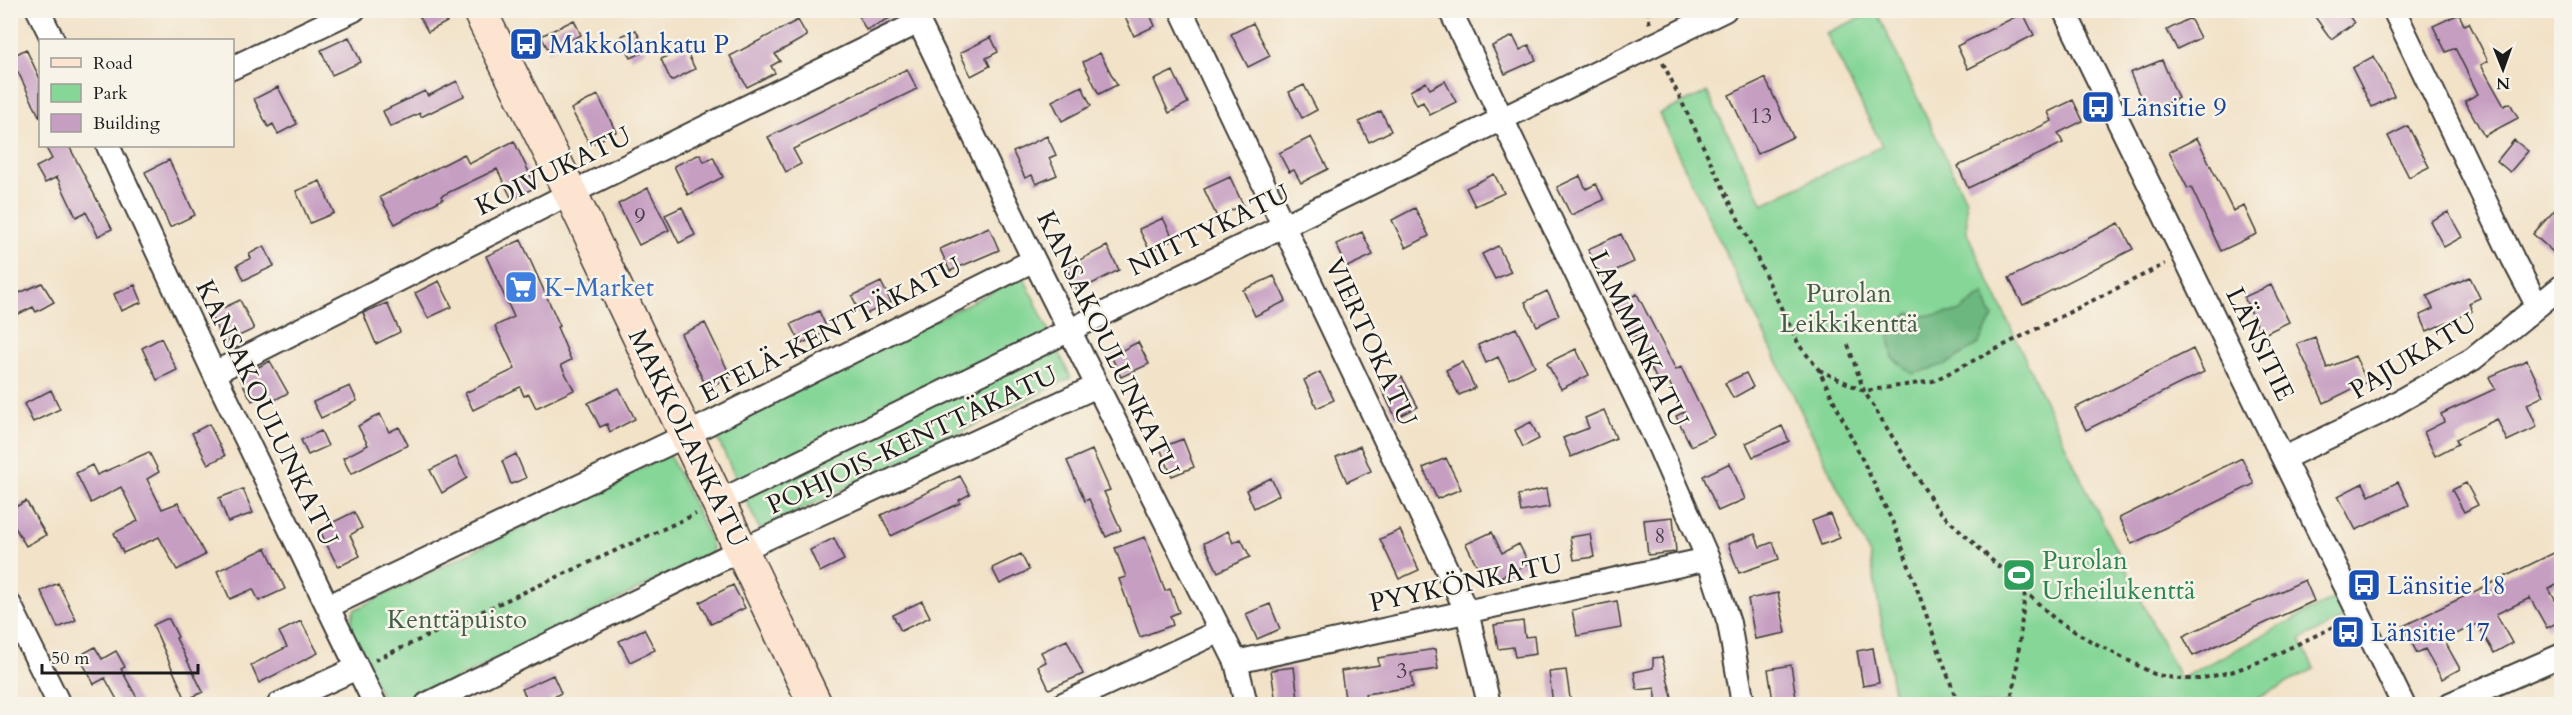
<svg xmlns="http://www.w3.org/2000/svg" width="2572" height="715" font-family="Cardo,serif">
	<rect width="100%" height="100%" fill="#f7f3e8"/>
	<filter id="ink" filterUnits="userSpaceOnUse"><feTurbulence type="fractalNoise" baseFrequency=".0167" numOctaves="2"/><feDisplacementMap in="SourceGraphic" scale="12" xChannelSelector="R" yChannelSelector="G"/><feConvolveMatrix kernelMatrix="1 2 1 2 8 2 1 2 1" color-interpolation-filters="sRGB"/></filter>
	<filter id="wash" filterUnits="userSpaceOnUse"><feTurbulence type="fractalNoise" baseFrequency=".008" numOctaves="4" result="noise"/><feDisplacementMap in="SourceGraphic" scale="24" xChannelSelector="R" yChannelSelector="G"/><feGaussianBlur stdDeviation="1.35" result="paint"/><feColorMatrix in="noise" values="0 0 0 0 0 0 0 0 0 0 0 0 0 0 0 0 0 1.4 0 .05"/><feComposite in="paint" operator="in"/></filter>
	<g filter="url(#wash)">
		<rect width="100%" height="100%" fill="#f2e2c8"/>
		<path fill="#85d697" stroke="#50795a" stroke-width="1.5" d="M1876,11L1966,200L1967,233L2075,466L2180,679L2334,598L2344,618L2300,640L2314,669L2247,704H1896L1870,555L1659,114L1707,92L1763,204L1882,146L1826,33Z
			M1023,276L1071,378L760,530L714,431Z
			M669,454L711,541L712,553L406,704L384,701L349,630L354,610Z"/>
		<path fill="#6cb780" stroke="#446a4e" stroke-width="1.5" d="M1983,294L1993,317L1978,344L1947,364L1913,374L1893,358L1889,337L1909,313L1922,316L1959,312Z"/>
		<g id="blocks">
			<path fill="#c69ec2" d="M416,10H441L447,22L428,32Z
				M856,10H900V13L866,30Z
				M1122,10H1148L1155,26L1134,36Z
				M2310,10H2345L2354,23L2331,39Z
				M2023,13L2034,35L1968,69L1957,46Z
				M2459,14L2464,25L2469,23L2488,61L2481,65L2504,106L2510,103L2518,118L2484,136L2465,101L2478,94L2455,48L2446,52L2433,26Z
				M2190,18L2200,38L2177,49L2167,30Z
				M574,20L581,35L549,51L541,36Z
				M798,20L807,36L775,54L780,61L771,66L775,73L747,87L730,56Z
				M1253,23L1270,56L1248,67L1231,34Z
				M636,30L646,51L631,58L621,36Z
				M1513,36L1520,50L1529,45L1536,60L1505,74L1492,46Z
				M349,37L361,62L332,75L321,50Z
				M991,37L998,52L986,58L990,66L971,76L960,53Z
				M685,48L695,69L671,81L661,59Z
				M26,49L40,79V118L18,72L10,76L11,57Z
				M1100,53L1117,85L1099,94L1083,62Z
				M2374,56L2394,96L2372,107L2352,68Z
				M2162,60L2178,98L2147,112L2130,73Z
				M907,69L917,89L793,149L801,164L786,172L768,137Z
				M1173,71L1188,103L1169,113L1154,80Z
				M1765,78L1793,137L1757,154L1729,95Z
				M457,81L464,96L427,114L421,117L420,113L390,127L383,111L425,91L428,96Z
				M1445,81L1456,102L1430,115L1423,102L1417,105L1410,91L1426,82L1430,89Z
				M1304,85L1317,110L1302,118L1289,92Z
				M1082,86L1091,106L1062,121L1052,101Z
				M278,87L297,124L278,134L273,124L268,127L254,99Z
				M598,95L616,132L590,145L571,109Z
				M2073,100L2083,121L2058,133L2063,143L1968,188L1958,166L2052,121L2048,112Z
				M1381,111L1391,131L1369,142L1359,122Z
				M2408,126L2429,167L2409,177L2388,136Z
				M1047,136L1056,155L1049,158L1057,175L1036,184L1032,175L1025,178L1013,152Z
				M1311,137L1328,169L1301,183L1294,170L1289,172L1279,153Z
				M2197,138L2233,211L2244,206L2257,234L2221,251L2191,187L2188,189L2169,152Z
				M2514,140L2528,151L2510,172L2497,161Z
				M514,141L536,187L512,199L497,169L441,196L443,199L395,224L380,197L464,154L469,164Z
				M45,146H69L112,229L98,236L86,212L76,217L57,177L45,183L36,167L52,159Z
				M700,154L704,162L713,157L723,177L688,195L674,166Z
				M169,160L195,215L170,227L145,172Z
				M1494,174L1504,193L1475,206L1466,188Z
				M1580,176L1586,189L1596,184L1604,200L1571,215L1557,187Z
				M1230,177L1243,205L1217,217L1204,189Z
				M320,181L334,213L310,223L296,191Z
				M648,188L669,230L639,245L618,204Z
				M2562,202V260L2533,234Z
				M682,207L695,235L679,243L665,215Z
				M1415,208L1429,236L1406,248L1392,220Z
				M2448,212L2462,237L2444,247L2430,221Z
				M1163,218L1174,240L1150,251L1139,229Z
				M2119,223L2133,249L2023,305L2009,278Z
				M989,227L999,250L950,271L940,249Z
				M1362,232L1373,255L1347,267L1336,244Z
				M1621,234L1634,262L1601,277L1588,249Z
				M521,240L560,326L557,327L571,360L561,365L574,390L536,408L529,394L524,396L520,387L473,410L465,393L515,369L495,326L514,317L486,256Z
				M264,246L274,266L244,280L237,265L251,258L249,254Z
				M1107,246L1119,270L1078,291L1066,267Z
				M1498,246L1511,272L1495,279L1482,254Z
				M1274,276L1286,301L1255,316L1243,290Z
				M2470,277L2480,298L2469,303L2472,311L2427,331L2420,315L2433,309L2427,296Z
				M439,281L452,307L428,318L415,293Z
				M881,282L891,302L862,316L852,296Z
				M42,283L54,302L36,312L33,307L10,318V297Z
				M135,285L142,302L121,311L114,294Z
				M2271,285L2289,322L2262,335L2244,297Z
				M1547,291L1559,315L1537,326L1525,302Z
				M1637,294L1676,370L1681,367L1714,435L1691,446L1676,416L1684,412L1667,378L1658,382L1635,335L1632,336L1616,304Z
				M240,300L254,329L224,343L210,314Z
				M387,303L400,332L376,344L363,313Z
				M819,311L828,331L801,344L791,324Z
				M705,323L731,377L707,388L681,334Z
				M1516,328L1535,366L1509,379L1498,357L1486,363L1478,345Z
				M2315,337L2327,368L2355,356L2367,382L2324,403L2297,344Z
				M161,338L177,370L157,380L142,348Z
				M1138,342L1149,364L1121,377L1111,356Z
				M1576,349L1589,375L1561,389L1547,363Z
				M2193,349L2204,372L2086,430L2075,408Z
				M2527,360L2544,396L2527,404L2537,427L2507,441L2497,419L2456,439L2458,444L2435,456L2424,432L2444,422L2441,414L2495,389L2489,377Z
				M270,361L288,393L265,405L260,396L252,401L239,377Z
				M1462,362L1475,388L1459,395L1446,370Z
				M1320,372L1334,400L1317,408L1304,380Z
				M1746,373L1753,387L1733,398L1725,383Z
				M1402,377L1418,407L1396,418L1381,388Z
				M350,386L357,401L321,418L313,402Z
				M619,388L635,419L610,432L607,424L600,427L588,403Z
				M51,390L60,409L33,422L24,404Z
				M1604,410L1616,438L1571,457L1563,438L1589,428L1585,418Z
				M380,414L389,432L399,427L408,445L351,474L343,458L368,445L358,426Z
				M1531,422L1539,439L1523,447L1515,430Z
				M209,424L225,456L208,464L192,433Z
				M1782,426L1789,441L1753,457L1746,443Z
				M321,431L328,446L308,455L301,440Z
				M1183,439L1194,467L1172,476L1160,448Z
				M1360,446L1371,471L1347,482L1336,457Z
				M1092,450L1110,490L1104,492L1121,530L1106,537L1089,499L1085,501L1067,461Z
				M149,452L159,472L147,479L162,509L178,503L205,555L177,570L159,537L123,553L114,533L138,521L121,487L91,503L76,473L92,465L97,475Z
				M516,454L526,478L511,484L502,461Z
				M456,457L467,478L442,493L430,470Z
				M1446,458L1461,489L1437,499L1423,468Z
				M2242,458L2254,484L2132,544L2119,518Z
				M1730,463L1745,499L1718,511L1703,476Z
				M960,476L970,494L959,500L960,503L891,536L881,515Z
				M1271,478L1279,495L1254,508L1246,490Z
				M2398,482L2409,505L2356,530L2338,496L2363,483L2369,496Z
				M2466,483L2478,505L2464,512L2452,490Z
				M243,489L253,513L228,522L219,498Z
				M1546,489L1549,507L1521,512L1518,495Z
				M26,501L46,535L26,546L10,519V510Z
				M354,512L362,528L350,535L360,556L338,567L319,529Z
				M1830,514L1840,538L1821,545L1812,521Z
				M1673,517L1676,552L1648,555L1644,520Z
				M1400,530L1419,570L1399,579L1380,539Z
				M1228,531L1233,543L1241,539L1250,557L1218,572L1204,543Z
				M1492,532L1502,553L1519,544L1529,564L1496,579L1489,565L1479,570L1466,544Z
				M1590,534L1594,557L1574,560L1570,537Z
				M1755,534L1760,547L1773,542L1779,559L1739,573L1728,544Z
				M1145,537L1165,591L1170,589L1179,612L1170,616L1173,625L1140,637L1119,579L1126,577L1115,548Z
				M834,538L844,560L820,572L810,550Z
				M266,548L285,589L259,601L253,589L230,599L217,571Z
				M2562,549V582L2549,589L2562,612V620L2547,628L2530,598L2496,614L2512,643L2494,653L2477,624L2444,640L2460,669L2442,679L2425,649L2417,653L2403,626Z
				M1021,554L1029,570L1000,584L992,568Z
				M2305,580L2314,601L2193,656L2183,636Z
				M58,583L76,620L58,628L41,591Z
				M733,585L745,608L711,624L700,602Z
				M1778,593L1786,633L1755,639L1748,599Z
				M922,601L930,617L901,631L893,615Z
				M1617,601L1621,628L1577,636L1572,610Z
				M1270,604L1280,629L1257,639L1246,614Z
				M166,619H169L178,637L176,638L203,692L186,700L153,625Z
				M301,621L318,653L259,683L251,665L287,647L279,632Z
				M1523,621L1525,637L1534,636L1536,654L1515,657L1513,647L1498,649L1494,625Z
				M644,629L655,650L630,662L619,641Z
				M1067,640L1083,674L1049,689L1038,666L1046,662L1041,652Z
				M95,647L102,659L116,651L125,667L121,669L141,705H120L105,678L94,684L79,656Z
				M1873,648L1879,683L1863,686L1857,651Z
				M1435,649L1438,669L1411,673L1413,687L1365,694L1367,705H1346L1341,671L1379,665L1378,658Z
				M1662,657L1674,705H1657L1655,688L1637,690L1634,672L1653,668V658Z
				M1791,665L1796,698L1773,701L1768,669Z
				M1294,667L1298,699L1276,703L1271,670Z
				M1566,670L1571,705H1553L1549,672Z
				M553,675L561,693L550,699L553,705H530L522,689Z"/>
		</g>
	</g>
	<g filter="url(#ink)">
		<use href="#blocks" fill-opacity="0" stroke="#3c3a36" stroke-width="1.5"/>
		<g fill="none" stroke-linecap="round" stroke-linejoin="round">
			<defs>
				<path id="street" d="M38,10L53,40
					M913,10L1034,260L1236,662L1246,704
					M1181,10L1467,612L1489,704
					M1450,10L1658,444L1708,559L1729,623L1743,704
					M2064,10L2403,704
					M2394,10L2513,259L2537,305
					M232,68L354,10
					M108,146L214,373L375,704
					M214,373L553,202L919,22
					M2284,458L2377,414L2473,359L2562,286
					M718,502L1725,10
					M10,605L59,704
					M329,606L670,443L1034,260
					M1236,662L1708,559
					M279,704L357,668
					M427,704L728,556L1097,386
					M1063,704L1220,631
					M2450,704L2562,655"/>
				<path id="secondary" d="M479,10L571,194L815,704"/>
			</defs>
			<use href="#street" stroke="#3c3a36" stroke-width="26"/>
			<use href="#secondary" stroke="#3c3a36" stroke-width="36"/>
			<path stroke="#3c3a36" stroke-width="4" stroke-dasharray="4.5 4.5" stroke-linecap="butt" d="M1647,10L1650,25
				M1663,63L1799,345L1819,370L1895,527L1958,704
				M1848,345L1864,391L1937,509L2056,620L2089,640L2156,675L2180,679H2199L2231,672L2264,660L2340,624
				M1819,370L1864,391L1933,381L2165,264
				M375,660L696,514
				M2009,704L2015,683L2025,592"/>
			<use href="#street" stroke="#fff" stroke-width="22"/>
			<use href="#secondary" stroke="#fde4d0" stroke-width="33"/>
		</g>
	</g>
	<defs>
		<symbol id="bus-square" viewBox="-11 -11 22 22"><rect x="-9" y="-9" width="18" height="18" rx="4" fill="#1a4fb4" stroke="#f7f3e8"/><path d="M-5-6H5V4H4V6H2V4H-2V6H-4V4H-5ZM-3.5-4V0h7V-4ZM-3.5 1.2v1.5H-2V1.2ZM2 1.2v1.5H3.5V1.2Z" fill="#fff"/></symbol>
		<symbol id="supermarket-square" viewBox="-11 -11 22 22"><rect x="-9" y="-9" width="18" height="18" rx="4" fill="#3f7fe0" stroke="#f7f3e8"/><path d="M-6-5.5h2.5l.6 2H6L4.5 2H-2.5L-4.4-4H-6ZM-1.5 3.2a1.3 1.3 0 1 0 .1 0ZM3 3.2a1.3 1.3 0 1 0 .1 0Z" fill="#fff"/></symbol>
		<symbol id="stadium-square" viewBox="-11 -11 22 22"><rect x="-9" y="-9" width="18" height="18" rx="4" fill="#2e9e5b" stroke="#f7f3e8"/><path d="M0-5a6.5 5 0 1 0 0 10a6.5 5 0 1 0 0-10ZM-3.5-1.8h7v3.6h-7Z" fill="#fff"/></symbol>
	</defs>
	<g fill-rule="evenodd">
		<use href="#bus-square" x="507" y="25" width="38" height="38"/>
		<use href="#bus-square" x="2079" y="88" width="38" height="38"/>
		<use href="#supermarket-square" x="502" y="268" width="38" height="38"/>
		<use href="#stadium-square" x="2000" y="556" width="38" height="38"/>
		<use href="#bus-square" x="2345" y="566" width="38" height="38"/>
		<use href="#bus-square" x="2329" y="613" width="38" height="38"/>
	</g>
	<g text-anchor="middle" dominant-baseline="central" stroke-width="5" stroke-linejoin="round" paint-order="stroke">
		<g font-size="22" fill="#463c46">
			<text x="1761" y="116">13</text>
			<text x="640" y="216">9</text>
			<text x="1660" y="536">8</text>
			<text x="1402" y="671">3</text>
		</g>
		<g font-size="26" fill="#164399" stroke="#f7f3e8" text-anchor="start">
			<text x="549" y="44">Makkolankatu P</text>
			<text x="2121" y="107">Länsitie 9</text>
			<text x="2387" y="585">Länsitie 18</text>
			<text x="2371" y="632">Länsitie 17</text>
		</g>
		<g font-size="26" fill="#1c1c1c" stroke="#f7f3e8">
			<text transform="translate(553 171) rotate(-26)">KOIVUKATU</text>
			<text transform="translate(1209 230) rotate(-26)">NIITTYKATU</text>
			<text transform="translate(831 330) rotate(-27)">ETELÄ-KENTTÄKATU</text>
			<text transform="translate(1639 339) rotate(64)">LAMMINKATU</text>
			<text transform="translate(1371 342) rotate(65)">VIERTOKATU</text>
			<text transform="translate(1108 344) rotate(64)">KANSAKOULUNKATU</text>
			<text transform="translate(2260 344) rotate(64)">LÄNSITIE</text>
			<text transform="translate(2413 356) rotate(-31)">PAJUKATU</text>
			<text transform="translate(267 413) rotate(64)">KANSAKOULUNKATU</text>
			<text transform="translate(688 438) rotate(64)">MAKKOLANKATU</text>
			<text transform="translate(912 440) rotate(-25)">POHJOIS-KENTTÄKATU</text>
			<text transform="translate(1466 583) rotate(-12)">PYYKÖNKATU</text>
		</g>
		<g font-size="26" fill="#366cbe" stroke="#f7f3e8" text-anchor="start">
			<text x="544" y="287">K-Market</text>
		</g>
		<g font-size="26" fill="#415d47" stroke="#f7f3e8">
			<text x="1849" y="293">Purolan<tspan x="1849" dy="30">Leikkikenttä</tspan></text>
			<text x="457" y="619">Kenttäpuisto</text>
		</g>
		<g font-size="26" fill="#27864d" stroke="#f7f3e8" text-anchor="start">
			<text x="2042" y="560">Purolan<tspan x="2042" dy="30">Urheilukenttä</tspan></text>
		</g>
	</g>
	<rect width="2572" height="715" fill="none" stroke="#f7f3e8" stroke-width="36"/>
	<rect x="39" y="39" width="195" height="108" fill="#f7f3e8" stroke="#9f9d96" stroke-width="1.5"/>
	<rect x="51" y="58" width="30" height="9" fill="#fde4d0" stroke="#9f9d96" stroke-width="1.5"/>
	<text x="93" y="69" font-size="18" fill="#1c1c1c">Road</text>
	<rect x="51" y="84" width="30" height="18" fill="#85d697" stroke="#9f9d96" stroke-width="1.5"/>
	<text x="93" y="99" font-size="18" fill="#1c1c1c">Park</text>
	<rect x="51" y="114" width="30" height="18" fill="#c69ec2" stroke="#9f9d96" stroke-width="1.5"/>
	<text x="93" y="129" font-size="18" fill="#1c1c1c">Building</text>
	<g transform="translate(2503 69) rotate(179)" stroke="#f7f3e8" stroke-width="4.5" paint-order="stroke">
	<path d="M0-4.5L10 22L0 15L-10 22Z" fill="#1c1c1c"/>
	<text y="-9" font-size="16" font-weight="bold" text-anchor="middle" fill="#1c1c1c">N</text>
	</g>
	<path d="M42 664v9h156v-9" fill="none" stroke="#1c1c1c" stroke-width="3"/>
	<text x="51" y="664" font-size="18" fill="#1c1c1c" stroke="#f7f3e8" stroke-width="4.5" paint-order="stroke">50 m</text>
</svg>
